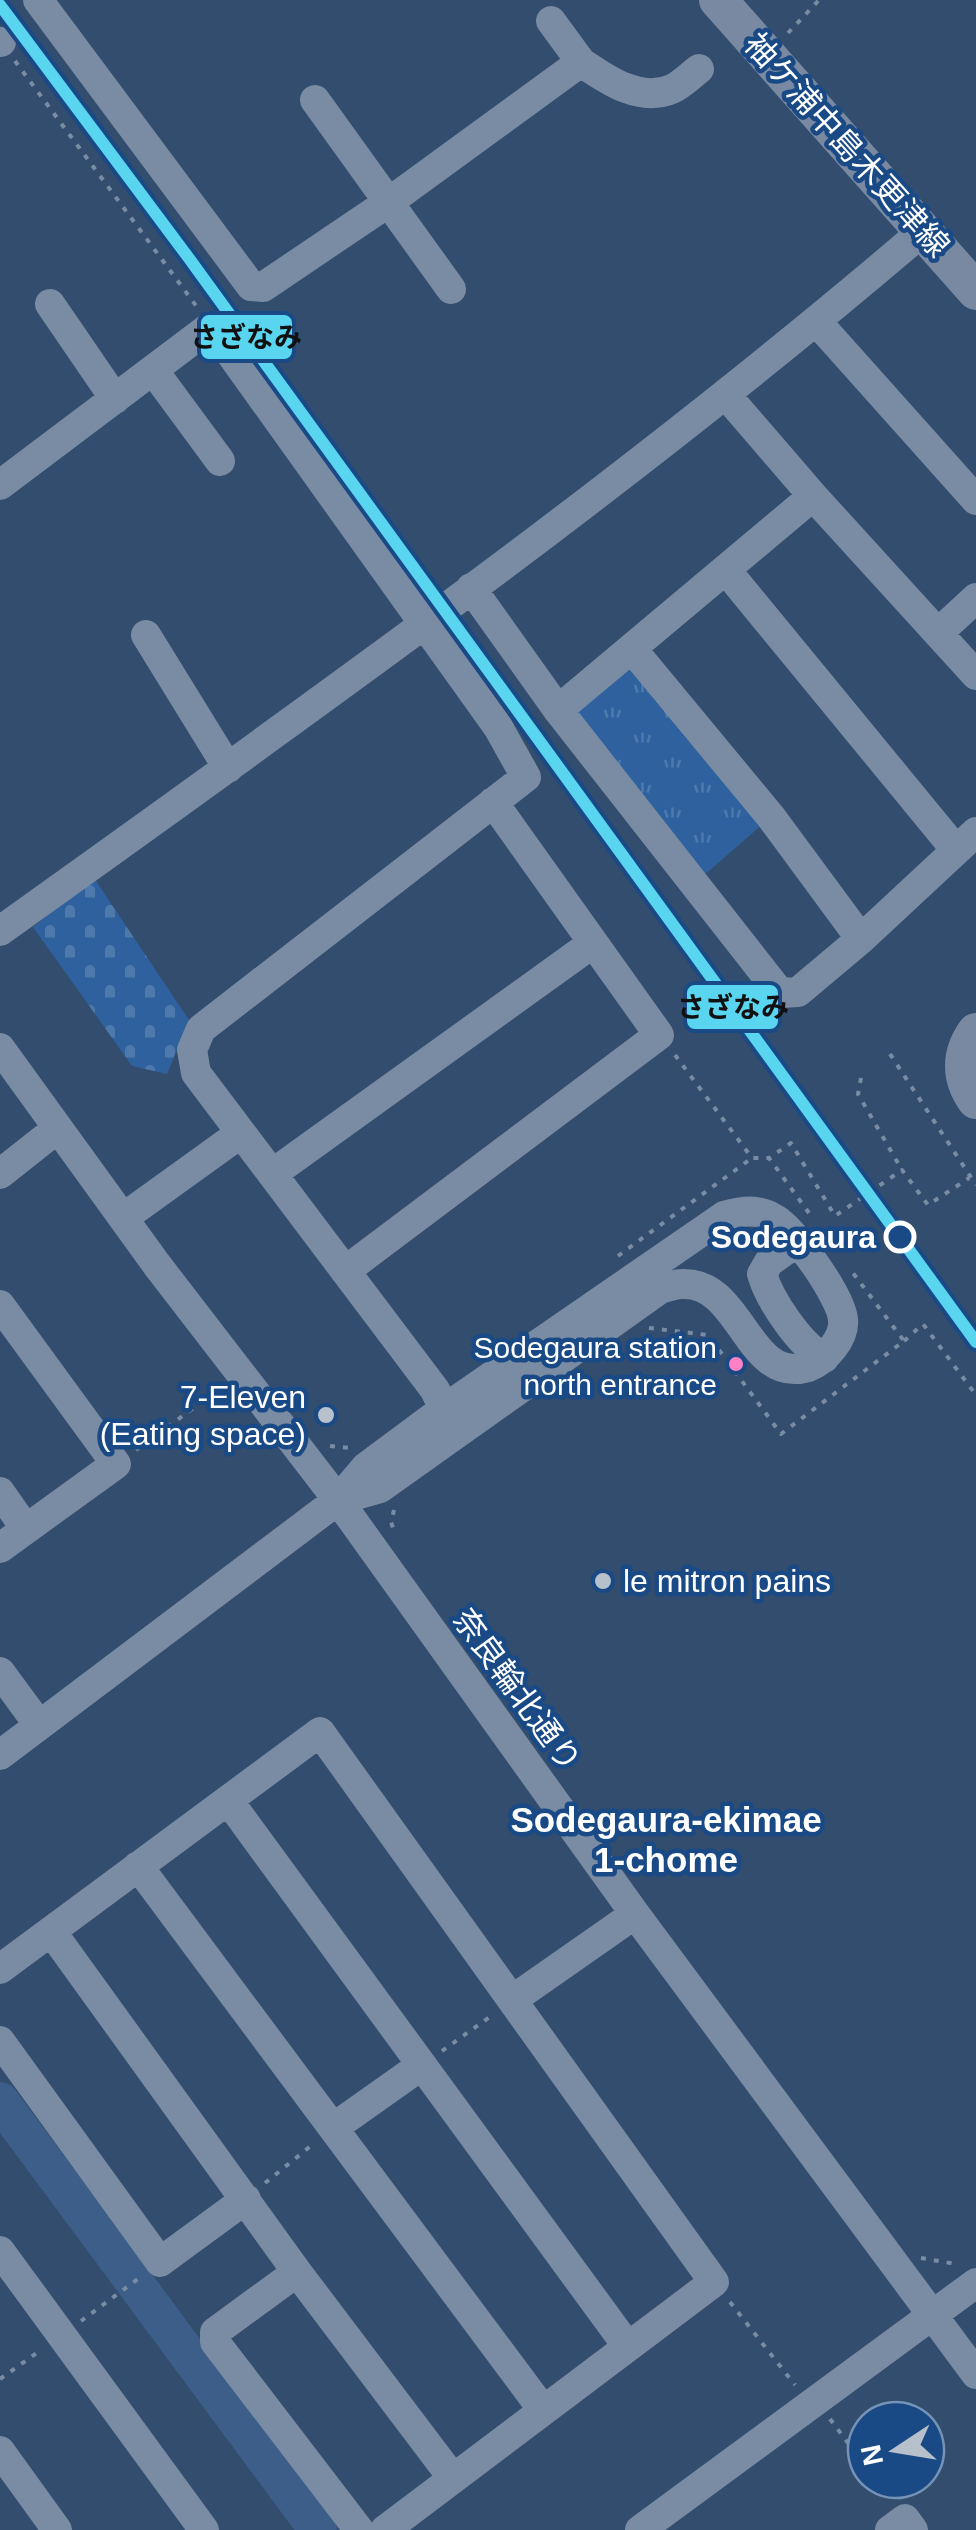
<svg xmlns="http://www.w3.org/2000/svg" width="976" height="2530" font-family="Helvetica,'Noto Sans JP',sans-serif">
	<defs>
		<pattern id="grass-tufts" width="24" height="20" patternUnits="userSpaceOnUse" patternTransform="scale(2.5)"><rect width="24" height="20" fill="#2e619d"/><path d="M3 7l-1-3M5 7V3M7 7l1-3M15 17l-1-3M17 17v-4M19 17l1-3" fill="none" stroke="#4d79ac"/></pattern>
		<pattern id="cemetery-stones" width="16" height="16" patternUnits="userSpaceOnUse" patternTransform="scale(2.5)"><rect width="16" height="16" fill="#2e619d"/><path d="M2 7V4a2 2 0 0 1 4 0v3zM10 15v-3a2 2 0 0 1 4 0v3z" fill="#4d79ac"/></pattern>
	</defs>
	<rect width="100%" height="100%" fill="#324d6e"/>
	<path fill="url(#grass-tufts)" d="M632,649L771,817L694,884L558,710Z"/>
	<path fill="url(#cemetery-stones)" d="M94,878L189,1020L167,1074L132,1066L33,927Z"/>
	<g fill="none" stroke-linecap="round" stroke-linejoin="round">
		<path stroke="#3c5e89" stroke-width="38" d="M0,2101L318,2530"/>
		<path stroke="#798ca4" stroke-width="4" stroke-dasharray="5 8" stroke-linecap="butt" d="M788,33L819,0
			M15,61L197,307
			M890,1054L976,1185
			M675,1055L752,1158H769
			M861,1078L858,1094L902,1170
			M809,1213L769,1158L791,1143L835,1216L902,1170L928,1205L969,1178
			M618,1256L752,1158
			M649,1328L708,1335L781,1434L904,1341L850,1269
			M904,1341L923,1324L976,1395
			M330,1446L350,1448
			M136,1450L221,1388
			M394,1510L391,1522L395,1534
			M442,2051L491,2016
			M265,2183L312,2145
			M921,2258L956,2264
			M730,2302L795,2385
			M81,2321L142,2276
			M0,2379L41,2350
			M830,2419L866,2467
			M875,2480L890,2500"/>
		<path stroke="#798ca4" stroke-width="30" d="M38,0L251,286L263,287L389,202L581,62L551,21
			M0,42H1
			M581,62C606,79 639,103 672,89C681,85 691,75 699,69
			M315,100L451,289
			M50,304L115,399
			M817,322L976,500
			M153,370L220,461
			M726,395L813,496L976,675
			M0,485L211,326L498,727L526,777L201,1029L192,1050L196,1073L435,1390L444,1409
			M726,570L956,850
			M471,588L558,710L780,993L798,992L861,939L976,832
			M938,633L976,598
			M146,635L228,768
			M632,649L771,817L861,939
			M558,710L813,496
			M0,931C314,706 630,482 923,231
			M0,1048L157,1265L338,1500L635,1914L976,2374
			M0,1174L58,1128
			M272,1174L593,943
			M123,1218L241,1133
			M797,1242L769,1262L762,1274C770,1301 800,1345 824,1358
			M345,1271L659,1035L493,802
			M0,1305L116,1464L0,1548
			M0,1492L26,1529
			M0,1672L39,1725
			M0,1755L338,1500L366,1467L444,1409L724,1216C742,1211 758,1208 775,1219C794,1230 842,1298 843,1320C845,1338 825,1361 808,1367C747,1385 742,1281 682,1284C675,1284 667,1287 660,1289L380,1488L338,1500
			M228,1800L628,2347
			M138,1866L543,2410
			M51,1931L297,2272L452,2477
			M0,1969L320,1732L714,2282L385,2530
			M512,2000L635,1914
			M0,2041L160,2262L246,2199
			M333,2128L422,2065
			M0,2251L204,2530
			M297,2272L215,2332V2342L359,2530
			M0,2451L57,2530
			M640,2530L976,2283
			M890,2530L905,2519L913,2530"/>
		<path stroke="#7889a1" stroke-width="38" d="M718,0L976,291
			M976,1032C960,1054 960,1078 976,1100"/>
		<defs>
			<path id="rail-1" d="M0,5L188,257L976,1342"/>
		</defs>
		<use href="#rail-1" stroke="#1a4a86" stroke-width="20"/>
		<use href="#rail-1" stroke="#5ad5f0" stroke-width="12"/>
	</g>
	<circle fill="#1a4a86" stroke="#fff" stroke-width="5" cx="900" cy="1237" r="14"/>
	<circle fill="#ff80c5" stroke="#1a4a86" stroke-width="4" cx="736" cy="1364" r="9"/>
	<g fill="#b7c1cc" stroke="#1a4a86" stroke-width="4">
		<circle cx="326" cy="1415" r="10"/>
		<circle cx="603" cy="1581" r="10"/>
	</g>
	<g text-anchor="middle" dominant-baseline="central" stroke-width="9" stroke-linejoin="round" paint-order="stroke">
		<g font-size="30" fill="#fff" stroke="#1a4a86" text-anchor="end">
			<text x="717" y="1347">Sodegaura station<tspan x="717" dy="37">north entrance</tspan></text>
		</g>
		<g font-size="32" fill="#fff" stroke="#1a4a86">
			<text transform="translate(847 145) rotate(48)">袖ケ浦中島木更津線</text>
			<text transform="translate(517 1690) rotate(54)">奈良輪北通り</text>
		</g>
		<g font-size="32" font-weight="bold" fill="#fff" stroke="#1a4a86" text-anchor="end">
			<text x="876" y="1237">Sodegaura</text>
		</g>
		<g font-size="32" fill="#fff" stroke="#1a4a86" text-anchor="end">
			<text x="306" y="1397">7-Eleven<tspan x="306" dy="37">(Eating space)</tspan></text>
			<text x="623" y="1581" text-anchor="start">le mitron pains</text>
		</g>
		<g font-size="35" font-weight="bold" fill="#fff" stroke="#1a4a86">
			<text x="666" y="1819">Sodegaura-ekimae<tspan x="666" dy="40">1-chome</tspan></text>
		</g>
	</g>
	<g stroke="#1a4a86" stroke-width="4">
		<rect x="199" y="313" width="95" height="48" rx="10" fill="#5ad5f0"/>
		<rect x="685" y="983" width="95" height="48" rx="10" fill="#5ad5f0"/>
	</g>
	<g font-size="28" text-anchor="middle" font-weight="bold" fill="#111">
		<text x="246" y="347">さざなみ</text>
		<text x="733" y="1017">さざなみ</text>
	</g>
	<g transform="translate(896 2450) rotate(258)"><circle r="48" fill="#1a4a86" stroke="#7692b6" stroke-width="2.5"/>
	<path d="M0-8L18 38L0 25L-18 38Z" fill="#b7c1cc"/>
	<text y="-15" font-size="28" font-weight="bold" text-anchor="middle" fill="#ffffff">N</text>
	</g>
</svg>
